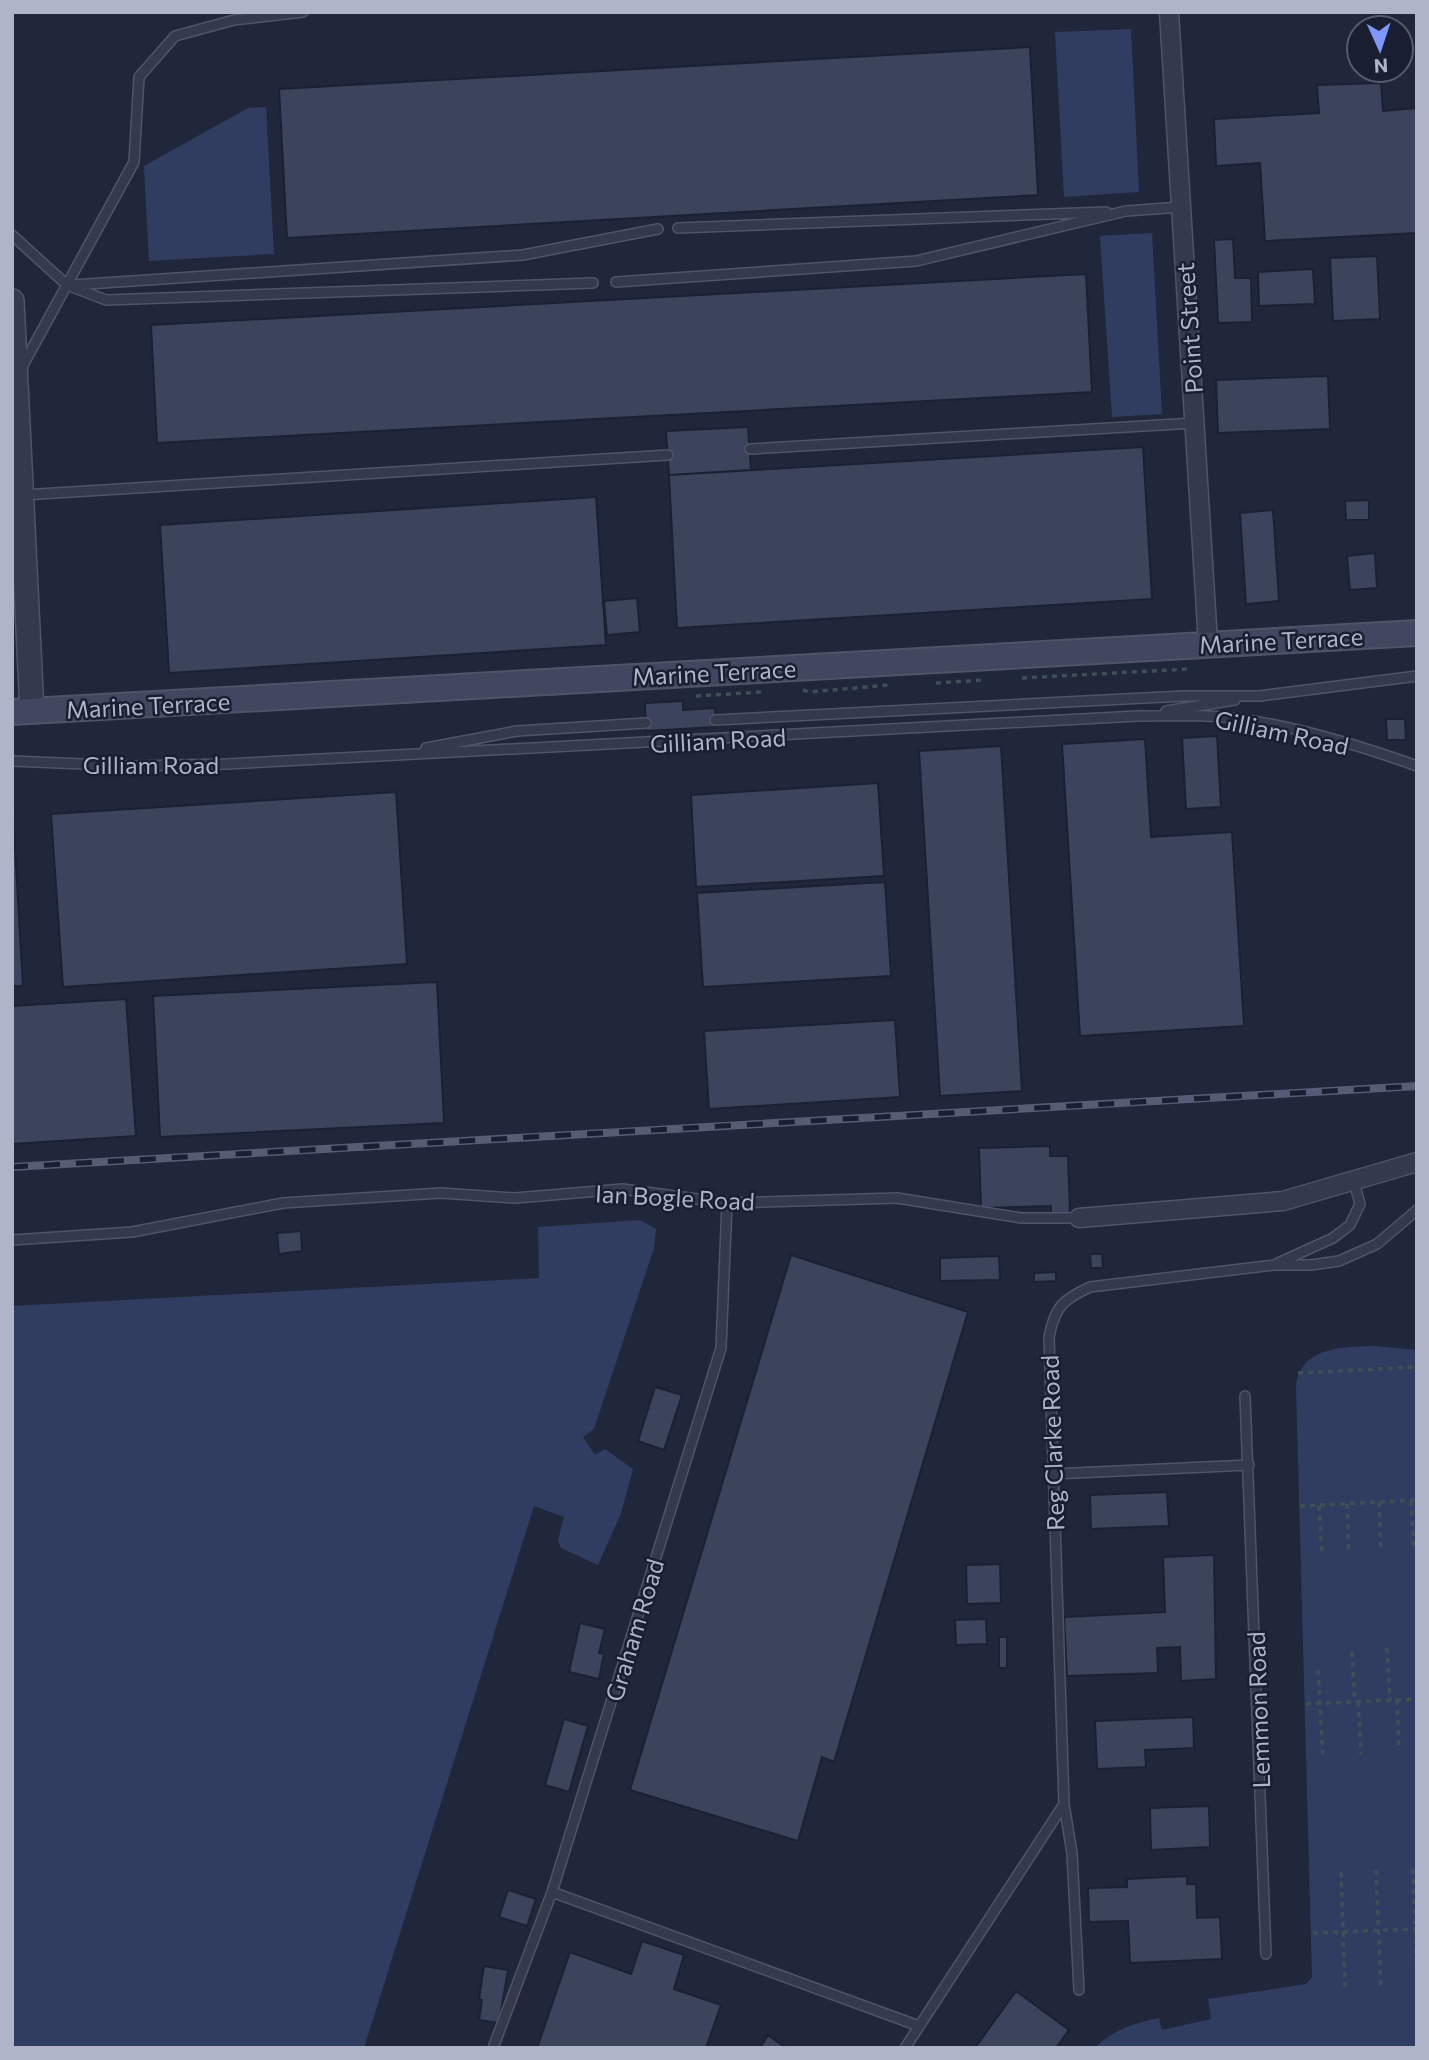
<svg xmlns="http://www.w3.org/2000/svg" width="1429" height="2060" font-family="Commissioner,sans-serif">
	<rect width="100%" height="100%" fill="#20273b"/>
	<path fill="#313c61" d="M1131,29L1139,192L1064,197L1055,32Z
		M266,107L274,254L149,261L144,166L248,108Z
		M1152,233L1162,414L1112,417L1100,236Z
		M640,1220L656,1229L654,1248L594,1429L583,1437L595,1455L605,1449L633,1469L621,1513L598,1565L561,1548L558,1540L564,1517L534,1506L364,2048H12V1306L539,1278L538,1227Z
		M1375,1346L1417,1350V2048H1095C1112,2030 1135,2023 1159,2018L1162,2030L1211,2019L1208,1999L1306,1984L1312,1977L1296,1385C1302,1346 1344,1347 1375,1346Z"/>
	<path fill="#3c445b" stroke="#1b2132" stroke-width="2" d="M1030,47L1038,195L287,238L279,89Z
		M1381,83L1383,111L1417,108V233L1265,241L1260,163L1216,166L1214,119L1319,113L1317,85Z
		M1233,239L1235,278H1251L1252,322L1218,323L1214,240Z
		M1377,256L1380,319L1333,321L1330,258Z
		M1313,269L1315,304L1259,306L1258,272Z
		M1086,274L1092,392L157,443L151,325Z
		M1328,376L1330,429L1218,433L1216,380Z
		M748,427L751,470L669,475L666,431Z
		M1143,447L1152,599L677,628L669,475Z
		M596,497L606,645L169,673L160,525Z
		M1369,500V520H1346L1345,501Z
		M1273,510L1279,601L1246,604L1240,513Z
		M1375,553L1377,588L1350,590L1347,556Z
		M637,598L640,632L607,635L604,601Z
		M683,701V710L715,708L716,727L646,731L645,703Z
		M1386,719H1405L1406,740H1387Z
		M1217,736L1221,807L1186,809L1182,738Z
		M1145,739L1151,837L1232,832L1244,1026L1080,1036L1062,744Z
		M1001,746L1022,1091L940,1096L919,751Z
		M878,783L884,876L696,887L691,795Z
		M396,792L407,964L63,987L51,814Z
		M12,796L23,986H12Z
		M885,882L891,976L703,987L697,893Z
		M437,982L444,1123L160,1137L153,996Z
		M126,999L136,1136L12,1144V1006Z
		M895,1020L900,1097L709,1109L704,1031Z
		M1050,1146V1156H1068L1070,1214H1051V1206L981,1208L979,1148Z
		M301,1231L302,1251L279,1254L277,1233Z
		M1090,1254H1102L1103,1268H1091Z
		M791,1255L968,1312L834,1762L822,1757L798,1841L630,1790Z
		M999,1256L1000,1280L940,1281V1258Z
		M1056,1272V1281L1034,1282V1273Z
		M655,1387L682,1395L664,1450L638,1441Z
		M1167,1492L1169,1526L1091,1529L1090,1495Z
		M1214,1555L1216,1679L1181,1681L1180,1647L1157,1648L1158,1673L1067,1676L1064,1617L1165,1612L1163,1557Z
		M1000,1564L1001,1603L967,1604L966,1565Z
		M986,1619L987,1644L956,1645L955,1620Z
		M580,1623L605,1629L599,1653L604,1654L599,1679L569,1672Z
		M999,1637H1007V1668H999Z
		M1193,1717L1194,1748L1145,1750L1146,1767L1097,1769L1095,1721Z
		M564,1719L588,1726L569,1792L545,1785Z
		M1209,1806L1210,1847L1151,1850L1150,1808Z
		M1187,1876V1884H1196L1197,1918L1220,1917L1222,1959L1130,1963L1128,1921L1089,1922L1088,1888L1127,1887V1879Z
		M508,1890L536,1899L527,1926L499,1917Z
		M642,1941L684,1955L674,1989L721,2005L706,2048H537L570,1952L631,1974Z
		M484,1966L508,1970L499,2023L479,2020L482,2000L479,1999Z
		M1016,1991L1069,2030L1056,2048H975Z
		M768,2035L786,2048H760Z"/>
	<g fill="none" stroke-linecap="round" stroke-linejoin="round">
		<defs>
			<path id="service" d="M678,228L1106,212
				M12,235L67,285L106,300L593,283
				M616,282L916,261L1126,211L1181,207
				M72,285L523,255L658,229
				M22,367L134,162L139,77L175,36L234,20L303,12
				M750,449L1195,423
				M23,495L668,455
				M1259,696L1417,676
				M1166,711L1235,700
				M715,720L1184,696H1262
				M426,748L517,731L646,723
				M12,761L130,766L227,764L1138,716C1172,716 1206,714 1240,719C1299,727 1361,746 1417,766
				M12,1240L132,1232L283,1203L441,1193L515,1198L623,1189L727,1203L897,1198L1021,1218H1079
				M1278,1263L1333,1238L1350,1225L1360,1204L1354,1182
				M1245,1396L1266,1954
				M1053,1474L1249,1465
				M1064,1804L1072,1853L1079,1990
				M552,1892L919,2026
				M493,2048L552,1892L721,1348L727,1203
				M905,2048L1064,1804L1049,1337C1055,1307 1062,1300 1090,1287L1274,1265H1311L1339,1261L1377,1244L1417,1210"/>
			<path id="minor" d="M1169,12L1208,643
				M1079,1218L1283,1201L1417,1162"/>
			<path id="tertiary" d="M12,301L32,711"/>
			<path id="secondary" d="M12,712L1417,633"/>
		</defs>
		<use href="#service" stroke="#4f5466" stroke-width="12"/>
		<use href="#minor" stroke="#4f5466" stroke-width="21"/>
		<use href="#tertiary" stroke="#4f5466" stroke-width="26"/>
		<use href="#secondary" stroke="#4f5466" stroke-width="28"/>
		<path stroke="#3d5057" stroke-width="3.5" stroke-dasharray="5 5" stroke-linecap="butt" d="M1022,678L1188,669
			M936,683L984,680
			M803,690L809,692L889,685
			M696,696L762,692
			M1298,1373L1417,1367
			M1411,1501L1414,1551
			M1379,1502L1381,1552
			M1347,1504L1349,1553
			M1300,1506L1417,1500
			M1319,1506L1322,1553
			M1387,1648L1390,1700
			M1352,1652L1355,1702
			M1318,1670L1323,1758
			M1397,1700L1399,1750
			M1358,1702L1361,1754
			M1306,1704L1417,1699
			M1413,1869L1417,1984
			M1376,1870L1381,1989
			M1341,1872L1345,1989
			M1313,1933L1416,1929"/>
		<use href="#service" stroke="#34394b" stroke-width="9"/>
		<use href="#minor" stroke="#34394b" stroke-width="18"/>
		<use href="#tertiary" stroke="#34394b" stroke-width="23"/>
		<use href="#secondary" stroke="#42475f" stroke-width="24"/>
		<defs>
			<path id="rail" d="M12,1167L1417,1086"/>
		</defs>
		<use href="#rail" stroke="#565c73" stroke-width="8"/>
		<use href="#rail" stroke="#191f30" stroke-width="5" stroke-dasharray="16" stroke-linecap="butt"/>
	</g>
	<g text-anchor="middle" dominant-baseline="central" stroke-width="5" stroke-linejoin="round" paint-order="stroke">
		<g font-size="24" fill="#afb4c8" stroke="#191f30">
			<text transform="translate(1189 328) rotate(-94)">Point Street</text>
			<text transform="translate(1281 640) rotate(-3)">Marine Terrace</text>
			<text transform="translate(714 672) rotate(-3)">Marine Terrace</text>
			<text transform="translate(148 705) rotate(-3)">Marine Terrace</text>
			<text transform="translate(1282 732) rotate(12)">Gilliam Road</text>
			<text transform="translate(718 740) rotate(-3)">Gilliam Road</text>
			<text x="151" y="764">Gilliam Road</text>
			<text transform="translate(675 1197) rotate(3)">Ian Bogle Road</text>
			<text transform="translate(1052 1443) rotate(-92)">Reg Clarke Road</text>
			<text transform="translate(634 1630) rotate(-73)">Graham Road</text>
			<text transform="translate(1258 1710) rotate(-92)">Lemmon Road</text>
		</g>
	</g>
	<rect width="1429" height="2060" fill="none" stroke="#afb4c8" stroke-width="28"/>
	<g transform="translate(1380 49) rotate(177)"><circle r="33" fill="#191f30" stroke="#555b6d" stroke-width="2"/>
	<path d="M0-5L12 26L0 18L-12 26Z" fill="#7d97ff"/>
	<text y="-10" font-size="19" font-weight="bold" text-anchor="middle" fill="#afb4c8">N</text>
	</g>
</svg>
